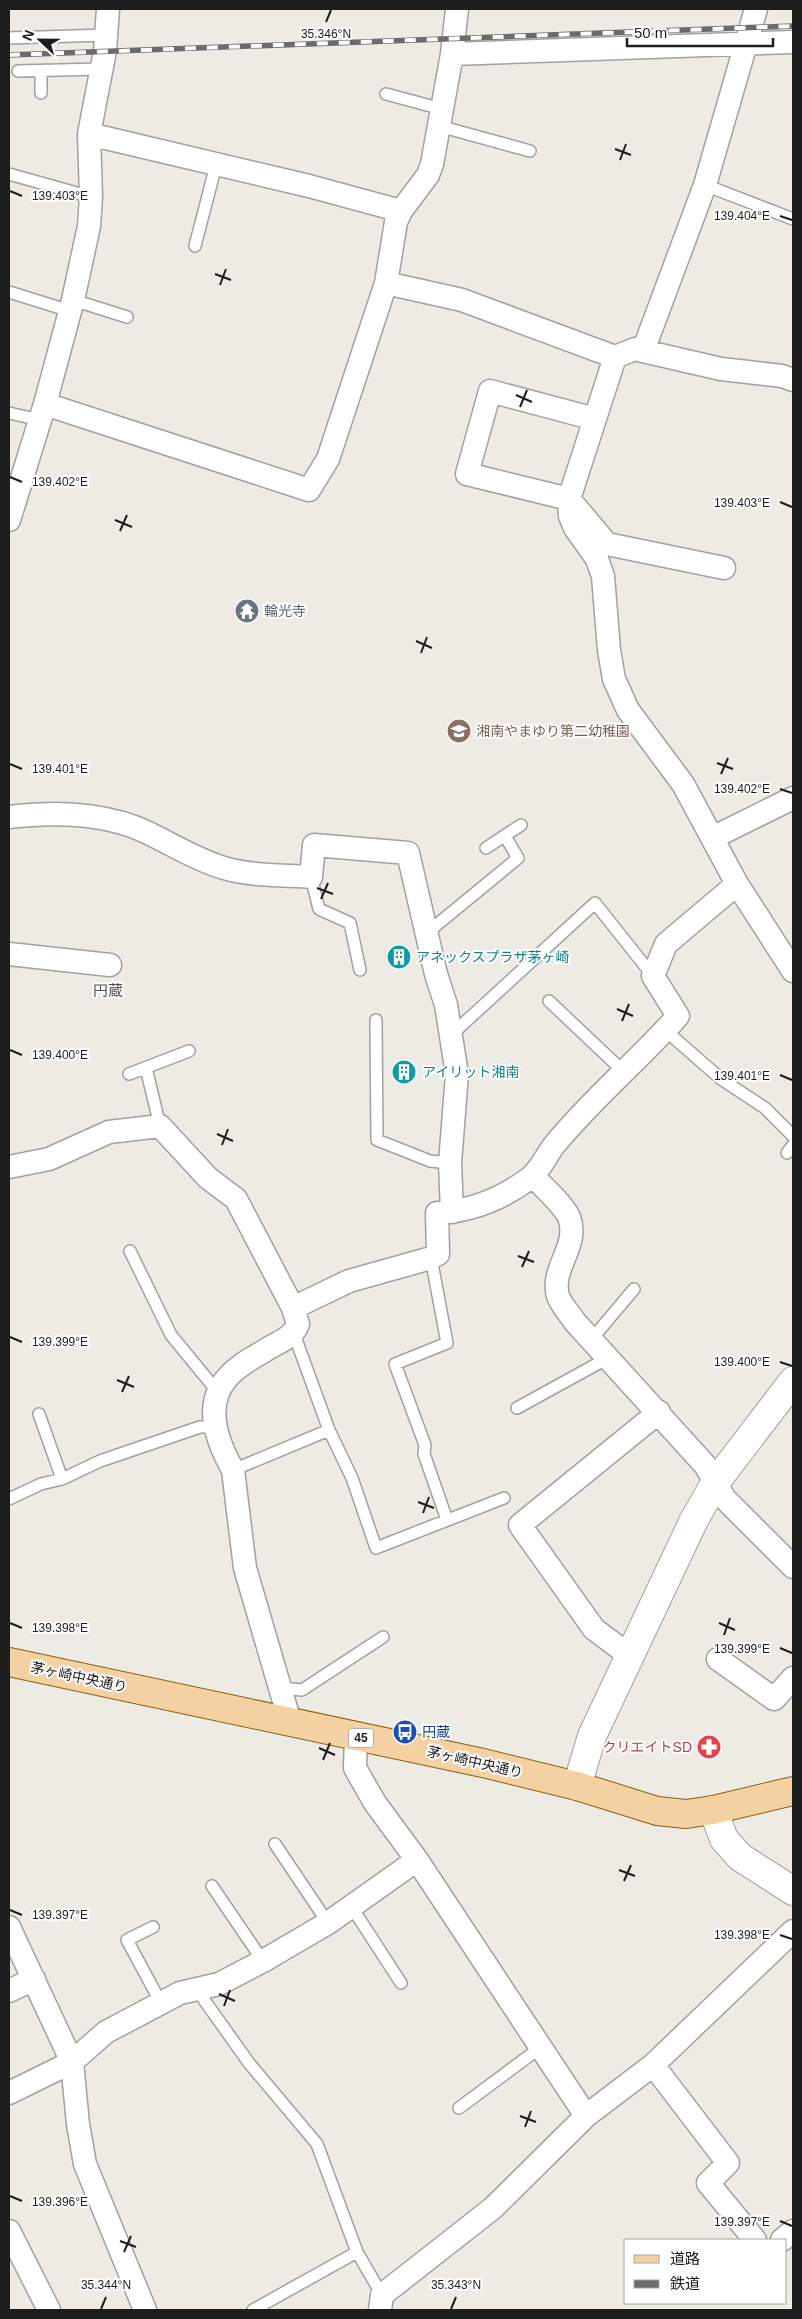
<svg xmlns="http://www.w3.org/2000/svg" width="802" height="2319" font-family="Helvetica,'Noto Sans JP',sans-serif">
	<rect width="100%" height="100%" fill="#eeeae4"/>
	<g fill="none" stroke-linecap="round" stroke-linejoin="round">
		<defs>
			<path id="service" d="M9,38L106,35
				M18,71L102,69
				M41,71V93
				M386,94L442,109
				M439,126L530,151
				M9,174L91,197
				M705,185L793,219
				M195,246L216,165
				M9,292L70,311
				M73,300L127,317
				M9,413L40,420
				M486,848L521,825
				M311,877L319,909L350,923L360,970
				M428,932L518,858L505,836
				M549,1001L624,1072
				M376,1020L377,1140L430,1161L450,1163
				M665,1030L721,1079L765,1108L793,1136
				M451,1035L595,903L653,976
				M146,1068L160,1126
				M129,1074L189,1051
				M787,1153L793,1145
				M130,1251L171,1335L217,1391
				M431,1258L447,1343L395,1364L425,1445L424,1454L447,1520
				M591,1340L634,1289
				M517,1408L608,1358
				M39,1414L62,1479
				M329,1430L352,1478L376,1548L504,1498
				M233,1470L329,1430L294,1334
				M9,1499L41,1484L62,1479L100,1461L200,1427H216
				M280,1688L302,1690L383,1637
				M275,1844L328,1923
				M212,1886L263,1961
				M351,1906L401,1983
				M153,1927L127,1940L161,2003
				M197,1990L249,2063L317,2144L357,2252L382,2295
				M459,2108L541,2047
				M253,2310L357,2252"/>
			<path id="minor" d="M452,54L793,42
				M89,134L309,186L401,211
				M386,283L462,300L615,357L635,349L643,351L705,185L756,9
				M643,351L721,369L782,376L793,380
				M615,357L569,499L570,516L575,528L597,559L603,576L609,650L614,679L628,710L683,784L737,884L793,971
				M45,404L309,490L328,459L386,283L396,222L401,211L428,175L432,164L452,54L457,9
				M595,419L490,391L467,474L569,499L607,544L724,568
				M9,520L45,404L73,300L89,226L91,197L89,134L105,51L108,9
				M9,817C52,812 96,812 137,828C166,840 193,859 224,868C251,876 282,875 311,877L314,845L408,853L436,974L446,1005L457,1074L450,1163L452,1212
				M712,838L793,798
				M9,954L110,965
				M9,1167L49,1159L109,1132L160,1126L208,1178L236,1199L293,1308L298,1324C293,1337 281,1341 269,1348C255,1357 239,1364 228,1377C203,1404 217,1442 233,1470L245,1568L290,1722
				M533,1176C543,1187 563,1204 569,1217C580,1246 550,1268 558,1296C561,1305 570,1314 575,1322L705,1465L725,1499L793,1567
				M293,1308L349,1281L431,1258L438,1254L437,1213C471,1211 504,1198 531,1177C542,1168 547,1153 556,1143C593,1098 639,1060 678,1016L653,976L666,944L737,884
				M630,1656L594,1629L520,1525L659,1412
				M718,1659L774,1699L793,1678
				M356,1737L355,1768L375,1803L417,1860L586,2116
				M9,1927L72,2062L78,2124L85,2164L145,2310
				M9,1991L34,1979
				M653,2065L728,2163L708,2183L755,2240
				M9,2093L72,2062L106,2032L180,1993L219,1984L263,1961L328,1923L417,1860
				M9,2231L49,2310
				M782,2240L793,2231
				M380,2310L382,2295L493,2208L586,2116L653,2065L793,1931"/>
			<path id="tertiary" d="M577,1786L592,1736L693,1522L715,1483L793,1381
				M713,1810L724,1839L740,1857L793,1891"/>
			<path id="primary" d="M9,1662L483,1763L577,1786L657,1811L686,1814L713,1810L793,1791"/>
		</defs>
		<use href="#service" stroke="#a1a1a1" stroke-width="14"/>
		<use href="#minor" stroke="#a1a1a1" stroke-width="25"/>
		<use href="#tertiary" stroke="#a1a1a1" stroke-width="30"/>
		<use href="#primary" stroke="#8a600d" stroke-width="30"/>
		<use href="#service" stroke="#fff" stroke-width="11"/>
		<use href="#minor" stroke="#fff" stroke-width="22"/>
		<use href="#tertiary" stroke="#fff" stroke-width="28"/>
		<use href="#primary" stroke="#f3d1a3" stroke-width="28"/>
		<defs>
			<path id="rail" d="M9,55L793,26"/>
		</defs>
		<use href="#rail" stroke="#6b6b6b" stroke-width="5.5"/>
		<use href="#rail" stroke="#fff" stroke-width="4" stroke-dasharray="11" stroke-linecap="butt"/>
	</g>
	<path fill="none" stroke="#1d1d1d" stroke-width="2" d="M326,22L331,10M615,149L631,155M620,160L626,144M10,191L22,196M780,216L792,220M215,274L231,280M220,285L226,269M516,395L532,402M520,407L527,390M10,477L22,482M780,502L792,507M115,520L132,527M120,531L127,515M416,641L432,648M421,653L427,637M717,763L733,769M10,764L22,769M721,774L728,758M780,789L792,793M317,888L333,894M321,899L328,883M617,1009L633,1016M622,1021L629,1004M10,1050L22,1055M780,1075L792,1080M217,1134L233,1141M222,1145L228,1129M518,1256L534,1262M522,1267L529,1251M10,1337L22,1342M780,1362L792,1366M117,1380L134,1387M122,1392L129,1376M418,1502L434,1508M423,1513L429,1497M10,1623L22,1628M719,1623L735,1630M724,1635L730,1618M780,1648L792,1653M319,1748L335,1755M323,1760L330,1743M619,1870L635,1876M624,1881L631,1865M10,1910L22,1915M780,1935L792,1939M219,1994L235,2001M224,2006L230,1990M520,2116L536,2122M525,2127L531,2111M10,2196L22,2201M780,2221L792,2226M120,2241L136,2247M124,2252L131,2236M101,2309L106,2297M451,2309L456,2297"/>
	<defs>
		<symbol id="temple-disc" viewBox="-11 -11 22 22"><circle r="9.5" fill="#6b7280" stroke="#fff"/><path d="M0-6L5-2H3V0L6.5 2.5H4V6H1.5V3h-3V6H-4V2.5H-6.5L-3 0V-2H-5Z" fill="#fff"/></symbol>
		<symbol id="school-disc" viewBox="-11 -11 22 22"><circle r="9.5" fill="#8d6e63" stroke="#fff"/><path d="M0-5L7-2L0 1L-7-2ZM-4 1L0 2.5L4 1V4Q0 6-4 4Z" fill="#fff"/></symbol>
		<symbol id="building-disc" viewBox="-11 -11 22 22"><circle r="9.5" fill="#0f9aa8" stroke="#fff"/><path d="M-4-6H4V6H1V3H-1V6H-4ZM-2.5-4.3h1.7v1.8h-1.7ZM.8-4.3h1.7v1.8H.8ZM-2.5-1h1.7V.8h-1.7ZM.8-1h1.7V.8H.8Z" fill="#fff"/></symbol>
		<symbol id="bus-disc" viewBox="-11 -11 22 22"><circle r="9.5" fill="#1a4fb4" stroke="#fff"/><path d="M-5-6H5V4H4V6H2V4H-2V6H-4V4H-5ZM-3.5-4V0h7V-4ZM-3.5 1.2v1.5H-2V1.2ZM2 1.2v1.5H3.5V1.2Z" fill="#fff"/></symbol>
		<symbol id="pharmacy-disc" viewBox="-11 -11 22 22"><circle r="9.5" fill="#e0444e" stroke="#fff"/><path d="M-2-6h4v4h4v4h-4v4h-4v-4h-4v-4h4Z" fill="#fff"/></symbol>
	</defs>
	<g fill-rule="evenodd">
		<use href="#temple-disc" x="233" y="597" width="28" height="28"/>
		<use href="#school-disc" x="445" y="717" width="28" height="28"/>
		<use href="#building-disc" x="385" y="943" width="28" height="28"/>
		<use href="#building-disc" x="390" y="1058" width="28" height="28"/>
		<use href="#bus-disc" x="391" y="1718" width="28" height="28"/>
		<use href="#pharmacy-disc" x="695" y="1733" width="28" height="28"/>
	</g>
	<g text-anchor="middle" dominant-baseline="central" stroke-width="4" stroke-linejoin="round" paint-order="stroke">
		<rect fill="#fff" stroke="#616161" stroke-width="1" x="348.5" y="1728.5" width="25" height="19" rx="4"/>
		<g font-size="12" font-weight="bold" fill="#1d1d1d">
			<text x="361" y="1738">45</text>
		</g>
		<g font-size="14" fill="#5b616d" stroke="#fff" text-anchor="start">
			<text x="264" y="611">輪光寺</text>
		</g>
		<g font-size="14" fill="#785e54" stroke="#fff" text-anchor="start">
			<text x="476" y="731">湘南やまゆり第二幼稚園</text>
		</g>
		<g font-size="14" fill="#0d838f" stroke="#fff" text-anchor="start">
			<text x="416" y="957">アネックスプラザ茅ヶ崎</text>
			<text x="422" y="1072">アイリット湘南</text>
		</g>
		<g font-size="14" fill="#1d1d1d" stroke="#fff">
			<text transform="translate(79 1677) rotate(12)">茅ヶ崎中央通り</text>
			<text transform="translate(475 1762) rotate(13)">茅ヶ崎中央通り</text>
		</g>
		<g font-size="14" fill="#164399" stroke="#fff" text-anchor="start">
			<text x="422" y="1732">円蔵</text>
		</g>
		<g font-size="14" fill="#be3a42" stroke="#fff" text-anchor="end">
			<text x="692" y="1747">クリエイトSD</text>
		</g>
		<g font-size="15" fill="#505050" stroke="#fff">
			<text x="108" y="990">円蔵</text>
		</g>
	</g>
	<g font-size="12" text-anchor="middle" fill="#1d1d1d" stroke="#fff" stroke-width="4" stroke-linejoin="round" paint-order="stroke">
		<text x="326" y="38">35.346°N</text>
		<text x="60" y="200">139.403°E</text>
		<text x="742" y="220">139.404°E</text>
		<text x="60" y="486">139.402°E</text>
		<text x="742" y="507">139.403°E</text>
		<text x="60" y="773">139.401°E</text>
		<text x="742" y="793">139.402°E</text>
		<text x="60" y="1059">139.400°E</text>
		<text x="742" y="1080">139.401°E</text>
		<text x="60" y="1346">139.399°E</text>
		<text x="742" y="1366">139.400°E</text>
		<text x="60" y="1632">139.398°E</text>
		<text x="742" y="1653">139.399°E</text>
		<text x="60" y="1919">139.397°E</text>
		<text x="742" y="1939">139.398°E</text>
		<text x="60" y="2206">139.396°E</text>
		<text x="742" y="2226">139.397°E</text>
		<text x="106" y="2289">35.344°N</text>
		<text x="456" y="2289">35.343°N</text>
	</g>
	<rect width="802" height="2319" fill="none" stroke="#1d1d1d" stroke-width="20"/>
	<rect x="624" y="2239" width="162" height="65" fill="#ffffff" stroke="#a5a5a5"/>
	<rect x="634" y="2255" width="25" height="8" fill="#f3d1a3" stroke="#a5a5a5"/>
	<text x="670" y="2264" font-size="15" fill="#1d1d1d">道路</text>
	<rect x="634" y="2280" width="25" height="8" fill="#6b6b6b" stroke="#a5a5a5"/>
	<text x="670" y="2289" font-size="15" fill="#1d1d1d">鉄道</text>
	<g transform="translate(40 40) rotate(292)" stroke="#ffffff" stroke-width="4" paint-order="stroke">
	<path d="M0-4L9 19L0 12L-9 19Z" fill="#1d1d1d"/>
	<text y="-8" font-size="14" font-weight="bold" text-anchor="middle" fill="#1d1d1d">N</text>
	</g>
	<path d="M627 38v8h146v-8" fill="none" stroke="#1d1d1d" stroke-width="2.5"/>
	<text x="634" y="38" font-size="15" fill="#1d1d1d" stroke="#ffffff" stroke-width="4" paint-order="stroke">50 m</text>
</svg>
